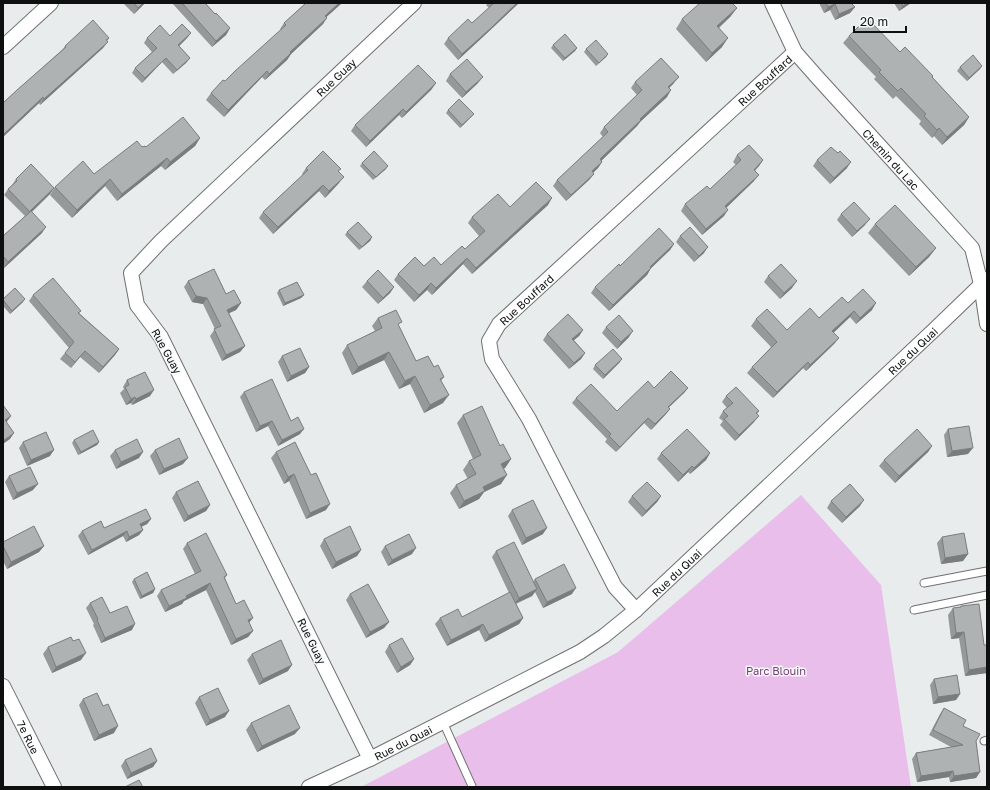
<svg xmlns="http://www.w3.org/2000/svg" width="990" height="790" font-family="'Golos Text',sans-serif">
	<rect width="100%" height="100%" fill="#e8ecec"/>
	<path fill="#eabeeb" d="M801,495L881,585L911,787H361L618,652Z"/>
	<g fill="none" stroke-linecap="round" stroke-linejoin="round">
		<defs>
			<path id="lane" d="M924,583L987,571
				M914,610L987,595
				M443,722L472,786
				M984,741L987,740"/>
			<g id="street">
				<path id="s1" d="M772,3L795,52L817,77L897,165L972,248L981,284L987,324"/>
				<path d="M3,47L51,3"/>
				<path id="s2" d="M636,610L615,587L529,419L492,359L489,341L499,324L795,52"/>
				<path id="s3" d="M3,686L54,787"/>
				<path id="s4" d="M370,759L161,337L137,305L131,273L161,241L414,3"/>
				<path id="s5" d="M309,787L370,759L580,652L604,636L636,610L934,330L987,279"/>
			</g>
		</defs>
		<use href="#lane" stroke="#6d7170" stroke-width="9"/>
		<use href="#street" stroke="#6d7170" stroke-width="16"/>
		<use href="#lane" stroke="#fff" stroke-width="7"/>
		<use href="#street" stroke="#fff" stroke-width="14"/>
	</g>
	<path fill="#969999" d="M123,3H145L134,14Z
		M172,3H205L215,14L230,28L226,35L212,47Z
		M306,3H342L326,17L323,24L291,54L287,60L265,80L262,77L224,117L206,100L211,93L225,81L281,30L280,29L284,23Z
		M488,3H519L486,34L458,60L444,44L448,38L472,23L489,8L486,5Z
		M819,3H851L855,7L850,13L835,20L830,10L824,13Z
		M894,3H911L899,11Z
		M737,8L730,17L719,28L722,47L706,62L676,29L682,19Z
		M191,33L187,38L179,46L190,58L186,63L173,74L162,62L142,83L132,73L135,68L152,52L144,43L147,38L170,36Z
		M849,36L900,52L932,77L969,117L964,125L942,145L934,136L932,138L919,124L921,121L896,96L893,99L874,79L876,77L843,43Z
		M109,38L103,48L40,105L39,103L3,137V103L63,49L65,46Z
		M553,45L577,48L575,51L563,61L551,48Z
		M586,49L608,54L606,57L596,66L584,52Z
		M982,66L980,69L967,81L957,71L960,67Z
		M450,74L478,83L462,98L446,81Z
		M635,82L674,83L669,88L667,97L640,122L637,126L601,161L602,162L598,168L593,173L594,174L589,180L566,201L553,186L557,180L603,137L600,133L604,127L637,95L631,88Z
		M436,83L431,90L402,118L399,115L366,147L351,131L355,125Z
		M448,110L474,114L460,128L446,113Z
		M200,138L195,146L165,170L161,166L117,201L105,186L72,218L50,195L55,187L94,174L142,147Z
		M737,155L763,160L759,166L755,171L754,181L726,207L724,216L702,235L681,211L685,204L710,189L736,165L733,162Z
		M817,160L847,168L830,184L813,166Z
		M362,163L386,169L373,180L360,166Z
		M306,168L338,172L339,183L325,198L319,191L273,234L259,218L263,212L303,175L302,174Z
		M16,179L54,188L50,194L32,212L42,233L4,268L3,266V236L25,216L4,195L8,189L12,185Z
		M548,205L472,274L463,264L432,295L427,290L414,302L394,280L398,274L441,265L465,249L479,236L468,223L472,217L510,207Z
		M841,214L865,225L852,237L837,220Z
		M875,224L936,248L929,257L909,276L868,233Z
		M347,232L372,237L370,241L359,250L345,235Z
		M680,236L704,253L694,262L676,242Z
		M674,244L670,250L651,268L647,275L609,311L591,293L595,287L620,266Z
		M768,276L792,288L780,299L764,282Z
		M188,281L226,294L241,303L236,310L229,313L245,346L240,352L222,361L210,336L215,329L203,304L192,302L184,287Z
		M367,281L394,287L390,293L378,304L362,287Z
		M279,290L304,295L301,298L283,306L277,293Z
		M33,295L81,311L79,313L119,349L115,355L99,373L80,357L71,368L60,359L69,348L29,301Z
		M3,299L23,302L10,314L3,306Z
		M848,303L872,310L856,324L850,317L833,333L839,338L834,344L806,371L803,368L773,398L747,373L752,367L771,347L751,326L756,319L787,330L819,318Z
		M378,318L399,326L416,361L434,367L444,377L441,381L443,403L424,413L410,384L399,389L384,360L352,375L342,353L347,345L375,331L372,326Z
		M606,327L629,337L617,349L602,333Z
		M583,330L579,336L574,340L585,353L581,359L569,369L543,340L547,334Z
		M282,356L309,367L305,373L287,382L278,362Z
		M620,362L603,379L593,369L595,365Z
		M127,380L150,396L132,405L131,403L126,405L120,393L124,389L123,387Z
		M654,388H688L684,393L669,407L670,409L666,414L651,430L644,423L616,452L605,442L607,439L572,403L576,398L617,411Z
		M244,392L291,421L300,434L278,446L268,426L256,432L240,397Z
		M726,396L759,411L757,414L754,422L735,441L720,425L723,421L719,418L723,411L727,408L722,402Z
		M463,415L500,446L511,459L505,468L503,469L501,484L484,492L479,499L459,509L450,493L456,485L468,479L463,470L469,461L473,459L457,423Z
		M948,429L968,454L947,457L944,435Z
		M74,440L99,442L97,445L78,455L72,443Z
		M23,442L50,456L27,466L19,448Z
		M932,446L928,452L895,483L879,466L884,460Z
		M115,450L139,458L116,469L110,456Z
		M155,450L183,464L159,475L150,456Z
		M276,452L326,510L306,519L289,481L284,484L271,458Z
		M661,453H710L706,460L690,474L688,472L678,482L657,459Z
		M9,476L33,490L13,500L5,482Z
		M176,492L210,505L206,511L184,522L172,498Z
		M632,496H661L657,502L642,517L628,502Z
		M831,501L860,506L842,523L827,508Z
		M512,510L543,534L522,545L508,516Z
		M151,519L147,524L141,527L143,530L139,535L126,542L123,536L88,555L78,536L82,531L104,528Z
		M942,537L968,554L963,561L941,564L937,543Z
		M324,539L361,550L357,556L332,569L320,546Z
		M3,542L44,546L39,552L7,569L3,561Z
		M187,543L227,575L225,578L236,604L249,623L253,631L248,637L231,645L206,590L184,601L182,604L165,612L157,596L161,590L195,574L183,549Z
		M385,546L412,554L388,566L381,552Z
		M496,551L533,582L535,579L572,594L543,608L535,592L532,596L516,604L523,618L519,624L485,642L479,630L447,646L435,624L440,618L462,617L509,593L492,557Z
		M134,579L155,589L153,593L140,599L132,582Z
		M350,594L389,622L384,628L366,638L346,600Z
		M90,603L110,613L132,630L101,643L93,625L94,624L86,608Z
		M961,606L984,645H987V673L965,676L959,638L951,639L948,615L953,608L960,607Z
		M73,641L81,660L52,673L43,654L48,647Z
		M389,645L414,659L410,665L397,673L385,652Z
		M252,654L288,671L259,685L247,660Z
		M934,679L960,694L956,700L933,704L930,685Z
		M199,697L225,717L206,726L195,703Z
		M83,699L103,706L114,733L94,741L79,705Z
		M944,708L963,726L976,741L980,772L976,778L950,782L949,777L917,782L912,759L916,753L951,747L929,735L940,714Z
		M251,723L295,734L257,752L246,730Z
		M125,760L157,761L153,767L127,779L121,766Z"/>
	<path fill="#7a7d7d" d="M143,3H145L134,14L138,8Z
		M339,3H342L321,22L325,16Z
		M517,3H519L486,34L458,60L462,54Z
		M907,3H911L899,11L903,6Z
		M835,4L830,10L824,13L828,7Z
		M855,7L850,13L835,20L839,14Z
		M737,8L730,17L710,35L717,26Z
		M327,18L323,24L291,54L287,60L265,80L269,74L290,52Z
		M230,28L226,35L212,47L216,41Z
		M191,33L187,38L175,50L178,45Z
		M728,38L722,47L706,62L712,53Z
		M108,42L103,48L40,105L44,99Z
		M577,48L575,51L563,61L565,58Z
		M608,54L606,57L596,66Z
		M166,58L162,62L142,83L145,78Z
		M190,58L186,63L173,74L177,70Z
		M982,66L980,69L967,81L969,78Z
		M267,71L262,77L224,117L228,110Z
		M483,77L478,83L462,98L466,92Z
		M679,77L674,83L664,93L668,87Z
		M436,83L431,90L402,118L406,112Z
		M671,90L667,97L640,122L637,126L596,166L600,159L640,119Z
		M43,97L39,103L3,137V135Z
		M403,109L399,115L366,147L370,141Z
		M474,114L460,128L462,125Z
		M969,117L964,125L942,145L947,137Z
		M939,128L934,136L932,138L937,130Z
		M200,138L195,146L165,170L170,162Z
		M167,158L161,166L117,201L122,194Z
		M763,160L759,166L749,176L754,170Z
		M602,162L598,168L587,178L592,171Z
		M851,162L847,168L830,184L834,178Z
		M388,166L386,169L373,180L376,177Z
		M594,174L589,180L566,201L571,195Z
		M759,175L754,181L721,213L725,206Z
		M344,177L339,183L325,198L329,191Z
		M110,179L105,186L72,218L77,210Z
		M323,185L319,191L273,234L278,227Z
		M54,188L50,194L26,217L30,211Z
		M552,198L548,205L472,274L476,268Z
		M728,210L724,216L702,235L706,229Z
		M870,219L865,225L852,237L857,231Z
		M46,227L42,233L4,268L8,262Z
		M372,237L370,241L359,250Z
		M674,244L670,250L646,273L650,267Z
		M708,247L704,253L694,262L699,256Z
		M936,248L929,257L909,276L916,267Z
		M467,258L463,264L432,295L436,288Z
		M651,268L647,275L609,311L613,305Z
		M797,281L792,288L780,299L784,293Z
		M431,283L427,290L414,302L419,295Z
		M394,287L390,293L378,304L383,298Z
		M304,295L301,298L283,306L285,303Z
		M196,296L207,298L203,304L192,302Z
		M25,299L23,302L10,314L12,311Z
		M241,303L236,310L223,316L227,310Z
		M876,303L872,310L856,324L860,318Z
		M854,311L850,317L828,338L832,331Z
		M583,330L579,336L568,345L572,339Z
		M633,331L629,337L617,349L621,342Z
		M839,338L834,344L806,371L810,365Z
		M245,346L240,352L222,361L226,355Z
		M119,349L115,355L99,373L103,367Z
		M85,351L80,357L71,368L75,362Z
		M389,352L384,360L352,375L358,367Z
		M585,353L581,359L569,369L574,363Z
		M622,359L620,362L603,379L605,375Z
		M808,362L803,368L773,398L777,392Z
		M309,367L305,373L287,382L291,376Z
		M415,376L410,384L399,389L405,381Z
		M688,388L684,393L664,412L668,407Z
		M154,390L150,396L132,405L136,399Z
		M449,395L443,403L424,413L430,405Z
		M135,397L131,403L126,405L131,399Z
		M670,409L666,414L651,430L655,424Z
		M11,416L6,423L5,420Z
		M759,416L754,422L735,441L739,435Z
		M648,418L644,423L616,452L620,447Z
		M272,421L268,426L256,432L260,426Z
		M304,429L300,434L278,446L282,440Z
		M14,433L10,439L3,444V441Z
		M99,442L97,445L78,455L81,452Z
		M932,446L928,452L895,483L899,476Z
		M973,448L968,454L947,457L952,451Z
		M54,450L50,456L27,466L31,460Z
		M143,452L139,458L116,469L121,462Z
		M710,453L706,460L690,474L694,468Z
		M188,458L183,464L159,475L164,469Z
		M511,459L505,468L495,473L501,464Z
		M692,466L688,472L678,482L683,475Z
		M294,474L289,481L284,484L288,477Z
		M507,475L501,484L484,492L479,499L459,509L464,501L483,487Z
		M38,484L33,490L13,500L17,493Z
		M661,496L657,502L642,517L646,511Z
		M864,500L860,506L842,523L846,517Z
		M330,504L326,510L306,519L310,513Z
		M210,505L206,511L184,522L188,516Z
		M151,519L147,524L137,529L140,524Z
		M547,528L543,534L522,545L526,538Z
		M143,530L139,535L126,542L129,537Z
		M127,531L123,536L88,555L92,550Z
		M44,546L39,552L7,569L11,562Z
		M416,548L412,554L388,566L392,560Z
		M361,550L357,556L332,569L336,562Z
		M968,554L963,561L941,564L945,558Z
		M210,583L206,590L184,601L182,604L165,612L169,606L186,596Z
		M576,588L572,594L543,608L547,602Z
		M155,589L153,593L140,599L142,596Z
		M537,589L532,596L514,604L519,598Z
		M253,618L248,624V620Z
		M523,618L519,624L485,642L489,635Z
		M389,622L384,628L366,638L370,632Z
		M135,624L132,630L101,643L105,638Z
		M483,624L479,630L447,646L451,640Z
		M253,631L248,637L231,645L236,639Z
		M964,632L959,638L951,639L956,633Z
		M86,653L81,660L52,673L56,667Z
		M414,659L410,665L397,673L401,667Z
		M292,665L288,671L259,685L263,679Z
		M987,667V673L965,676L969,670Z
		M960,694L956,700L933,704L938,697Z
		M229,711L225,717L206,726L210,720Z
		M118,726L114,733L94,741L99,735Z
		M300,728L295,734L257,752L262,746Z
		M157,761L153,767L127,779L131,773Z
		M953,771L949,777L917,782L921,776Z
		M980,772L976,778L950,782L954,776Z"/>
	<path fill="#aeb2b2" stroke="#7a7d7d" d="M134,3H143L138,8Z
		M182,3H205L215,14L216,13L230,28L216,41Z
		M306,3H339L325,16L327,18L290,52L291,53L269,74L267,71L228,110L211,93L223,80L225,81L235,71L286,25L284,23Z
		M494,3H517L491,28L462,54L448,38L468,19L472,23Z
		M700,3H732L737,8L717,26L728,38L712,53L682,19Z
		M826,3H851L855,7L839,14L835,4L828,7Z
		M901,3H907L903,6Z
		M867,18L900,52L905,47L933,76L932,77L969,117L947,137L939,128L937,130L924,116L926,114L901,88L898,91L879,72L881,70L849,36Z
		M93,20L109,38L106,40L108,42L44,99L43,97L3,135V103L17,90L66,47L65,46Z
		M182,24L191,33L178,45L190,58L177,70L166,58L145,78L135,68L157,48L147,38L160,25L170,36Z
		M565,34L577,48L565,58L553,45Z
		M596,40L608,54L599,63L586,49Z
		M973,55L982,66L969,78L960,67Z
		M661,58L679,77L668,87L671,90L640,119L641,120L600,159L602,162L592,171L594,174L571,195L557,180L608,132L604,127L642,90L635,82Z
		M467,59L483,77L466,92L450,74Z
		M418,65L436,83L406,112L403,109L370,141L355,125Z
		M459,99L474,114L462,125L448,110Z
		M183,117L200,138L170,162L167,158L122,194L110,179L77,210L55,187L83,161L94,174L137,141L142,147L145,146L146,147Z
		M749,145L763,160L754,170L759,175L725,206L728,210L706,229L685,204L707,186L710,189L741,160L737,155Z
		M831,147L838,153L840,151L851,162L834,178L817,160Z
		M323,151L341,169L338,171L344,177L329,191L323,185L278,227L263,212L308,170L306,168Z
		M374,151L388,166L376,177L362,163Z
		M31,164L54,188L30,211H31L46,227L8,262L3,256V236L30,212L8,189L17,181L16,179Z
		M536,182L552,198L476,268L467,258L436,288L431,283L419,295L398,274L415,257L424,266L434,257L441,265L462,246L465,249L485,231L472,217L498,194L510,207Z
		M854,202L870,219L857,231L841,214Z
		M895,205L936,248L916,267L875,224Z
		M358,222L372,237L362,247L347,232Z
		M690,227L708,247L699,256L680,236Z
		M659,228L674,244L650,267L651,268L613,305L595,287L619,264L620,266Z
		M781,264L797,281L784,293L768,276Z
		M214,269L226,294L234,290L241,303L227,310L245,346L226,355L214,329L221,326L207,298L196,296L188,281Z
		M378,270L394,287L383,298L367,281Z
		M53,278L81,311L78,313L119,349L103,367L85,351L75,362L65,353L74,342L33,295Z
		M297,282L304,295L285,303L279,290Z
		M15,288L25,299L12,311L3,300V299Z
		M863,289L876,303L860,318L854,311L832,331L839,338L810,365L808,362L777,392L752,367L777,342L756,319L767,309L787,330L810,308L819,318L842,297L848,303Z
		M396,310L402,322L398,324L416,361L428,356L434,367L438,365L444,377L440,379L449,395L430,405L415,376L405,381L389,352L358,367L347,345L382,328L378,318Z
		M568,314L583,330L572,339L585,353L574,363L547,334Z
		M619,315L633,331L621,342L606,327Z
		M300,348L309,367L291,376L282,356Z
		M613,349L622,359L605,375L595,365Z
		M671,371L688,388L668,407L670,409L655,424L648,418L620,447L609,436L611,434L576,398L591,384L617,411L648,381L654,388Z
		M145,372L154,390L136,399L135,397L131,399L125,387L129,385L127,380Z
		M272,379L291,421L298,417L304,429L282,440L272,421L260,426L244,392Z
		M736,387L759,411L756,413L759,416L739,435L724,419L728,416L723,411L733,403L726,396Z
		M3,405L11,416L5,420L14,433L3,441Z
		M482,406L500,446L503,444L511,459L501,464L507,475L483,487L485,491L464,501L456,485L476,474L469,461L481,455L463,415Z
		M969,426L973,448L952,451L948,429Z
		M687,429L710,453L694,468L692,466L683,475L661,453Z
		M917,429L932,446L899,476L884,460Z
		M93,430L99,442L81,452L74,440Z
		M46,432L54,450L31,460L23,442Z
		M179,438L188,458L164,469L155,450Z
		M137,439L143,452L121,462L115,450Z
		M295,442L311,475L316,473L330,504L310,513L294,474L288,477L276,452Z
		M30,467L38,484L17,493L9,476Z
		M198,481L210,505L188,516L176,492Z
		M647,482L661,496L646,511L632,496Z
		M850,484L864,500L846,517L831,501Z
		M533,500L547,528L526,538L512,510Z
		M146,509L151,519L140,524L143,530L129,537L127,531L92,550L82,531L101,521L104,528Z
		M34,526L44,546L11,562L3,546V542Z
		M350,526L361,550L336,562L324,539Z
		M206,533L227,575L224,577L236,604L244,600L253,618L248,620L253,631L236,639L210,583L186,596L187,598L169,606L161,590L201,571L187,543Z
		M964,533L968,554L945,558L942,537Z
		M409,534L416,548L392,560L385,546Z
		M514,542L537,589L519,598L496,551Z
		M564,564L576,588L547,602L535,579Z
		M147,572L155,589L142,596L134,579Z
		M368,584L389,622L370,632L350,594Z
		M510,592L523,618L489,635L483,624L451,640L440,618L458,609L462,617Z
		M102,597L110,613L127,606L135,624L105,638L97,620L98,619L90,603Z
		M979,604L984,645H987V667L969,670L964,632L956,633L953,608L961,607V606Z
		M71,637L73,641L79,639L86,653L56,667L48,647Z
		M402,638L414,659L401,667L389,645Z
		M281,640L292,665L263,679L252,654Z
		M957,675L960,694L938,697L934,679Z
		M218,688L229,711L210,720L199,697Z
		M97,693L103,706L108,704L118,726L99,735L83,699Z
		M289,705L300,728L262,746L251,723Z
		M944,708L966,720L963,726L980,734L976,741L980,772L954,776L953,771L921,776L916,753L963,745L933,730Z
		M151,748L157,761L131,773L125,760Z
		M139,780L143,787H125Z"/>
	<g text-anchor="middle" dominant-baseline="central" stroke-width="3" stroke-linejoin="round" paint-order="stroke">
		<g font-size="11" fill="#0e0f0f" stroke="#f5f9f9">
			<text stroke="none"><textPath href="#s4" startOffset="827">Rue Guay</textPath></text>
			<text stroke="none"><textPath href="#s2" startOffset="689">Rue Bouffard</textPath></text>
			<text stroke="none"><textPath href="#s1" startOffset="198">Chemin du Lac</textPath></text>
			<text stroke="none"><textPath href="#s2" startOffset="365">Rue Bouffard</textPath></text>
			<text transform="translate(167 351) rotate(61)">Rue Guay</text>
			<text stroke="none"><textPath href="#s5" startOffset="752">Rue du Quai</textPath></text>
			<text stroke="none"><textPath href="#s5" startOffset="428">Rue du Quai</textPath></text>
			<text transform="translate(312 641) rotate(64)">Rue Guay</text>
			<text stroke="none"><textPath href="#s3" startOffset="57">7e Rue</textPath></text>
			<text stroke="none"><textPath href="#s5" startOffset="104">Rue du Quai</textPath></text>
		</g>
		<g font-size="11" fill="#793c7c" stroke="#f5f9f9">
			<text x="776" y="670">Parc Blouin</text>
		</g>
	</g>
	<rect width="990" height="790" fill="none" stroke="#0e0f0f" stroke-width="8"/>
	<path d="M854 26v6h52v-6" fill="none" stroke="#0e0f0f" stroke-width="2"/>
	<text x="860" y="26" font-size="12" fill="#0e0f0f" stroke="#f5f9f9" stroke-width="3" paint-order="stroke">20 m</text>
</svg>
